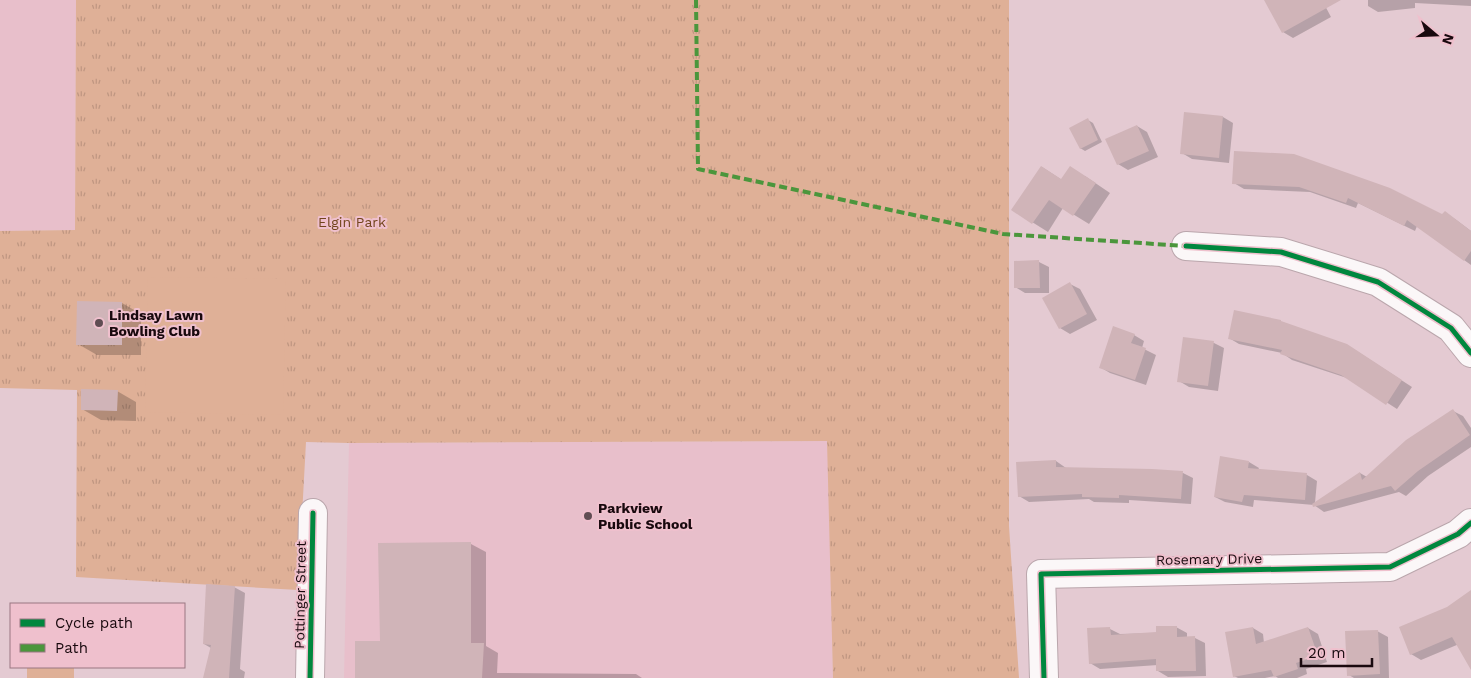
<svg xmlns="http://www.w3.org/2000/svg" width="1471" height="678" font-family="'Work Sans',sans-serif">
	<defs>
		<pattern id="grass-tufts" width="24" height="20" patternUnits="userSpaceOnUse" patternTransform="scale(1.25)"><rect width="24" height="20" fill="#dfb097"/><path d="M3 7l-1-3M5 7V3M7 7l1-3M15 17l-1-3M17 17v-4M19 17l1-3" fill="none" stroke="#bf9681"/></pattern>
	</defs>
	<rect width="100%" height="100%" fill="#e4cad2"/>
	<path fill="#e8bfcb" d="M0,0H76L75,230L0,231Z
		M828,441L833,678H344L349,443Z"/>
	<path fill="url(#grass-tufts)" d="M76,0H1009V526L1019,678H833L827,441L349,443L306,442L298,590L76,577L77,390L0,388V231L75,230Z"/>
	<path fill="#dfb097" d="M148,277L286,279L283,415L145,412Z
		M27,667H74V678H27Z"/>
	<path fill="#0003" d="M1270,0H1322L1331,17L1293,38L1283,32Z
		M1368,0H1471V6L1415,3V8L1378,12L1368,6Z
		M1186,114L1223,117L1233,123L1229,163L1192,159L1182,153Z
		M1088,120L1093,123L1102,142L1085,151L1080,148Z
		M1137,126L1147,132L1158,157L1128,170L1118,164Z
		M1236,152L1455,219L1471,231V265L1417,226L1415,231L1358,203L1356,208L1310,192L1244,189L1234,183Z
		M1042,167L1062,180L1085,176L1110,193L1089,224L1063,208L1048,232L1013,210Z
		M1039,262L1049,267V293H1025L1015,287Z
		M1070,284L1080,289L1097,320L1070,334L1060,328Z
		M78,303H122L141,314V355H97L78,344Z
		M1134,335L1144,341L1142,348L1156,355L1146,385L1110,373L1100,367Z
		M1185,338L1214,343L1224,348L1218,391L1189,387L1179,381Z
		M1229,338L1358,352L1412,387L1397,409L1350,379L1292,360L1282,353L1239,344Z
		M117,391L136,402V421L101,420L82,409Z
		M1453,411L1463,416L1471,428V447L1428,476L1406,496L1399,492L1324,512L1314,505L1254,500L1253,507L1225,502L1215,497L1249,462L1259,468L1258,470L1307,475L1317,481L1315,503L1360,473L1367,477Z
		M1056,461L1066,468L1183,473L1193,478L1191,504L1129,500V503L1094,502L1089,499L1029,502L1019,496Z
		M471,544L486,552V646L498,653L497,673L636,674L642,678H356L381,643Z
		M234,587L245,593L240,669L245,672L244,678H204L211,648L204,644Z
		M1471,592V639L1421,660L1411,654L1448,608Z
		M1176,627L1187,633V638H1195L1205,643L1206,676L1168,677L1158,671V665L1100,669L1090,663L1110,629L1120,634L1157,633Z
		M1253,628L1263,634L1264,643L1308,628L1318,634L1327,662L1306,669L1307,674L1297,678H1278L1275,676L1265,678H1238L1234,676Z
		M1377,631L1388,637L1389,678H1354L1349,675Z"/>
	<path fill="#d0b4b8" d="M1264,0H1341L1282,33Z
		M1184,112L1223,116L1219,158L1180,154Z
		M1088,118L1098,140L1080,149L1069,128Z
		M1137,125L1149,151L1117,165L1105,139Z
		M1234,151L1294,154L1390,188L1442,214L1445,211L1471,231V251L1464,261L1407,220L1404,226L1348,198L1346,203L1299,187L1232,184Z
		M1041,166L1061,179L1070,166L1096,183L1073,216L1049,200L1032,224L1011,210Z
		M1039,260L1040,288H1014V261Z
		M1070,282L1087,314L1059,329L1042,298Z
		M77,301L122,302V345H76Z
		M1234,310L1281,320V321L1347,344L1402,380L1386,405L1341,375L1280,354L1282,350L1228,339Z
		M1113,326L1135,334L1131,343L1146,348L1135,380L1099,368Z
		M1183,337L1214,341L1208,386L1177,382Z
		M81,389L118,390L117,411L81,410Z
		M1453,409L1470,435L1418,471L1395,491L1391,486L1313,507L1312,504L1360,472L1362,480L1406,440Z
		M1220,456L1249,461L1248,468L1307,473L1305,500L1244,495L1242,502L1214,497Z
		M1056,460V467L1152,469L1183,471L1181,499L1119,495V498L1082,497V494L1018,497L1016,462Z
		M471,542V643H484L482,678H355V641H380L378,543Z
		M206,584L235,586L229,678H203L211,645L203,644Z
		M1471,590V670L1452,637L1410,655L1399,627L1447,607Z
		M1156,626H1177V637L1195,636L1196,671H1156V659L1089,664L1087,628L1110,627L1111,635L1156,632Z
		M1253,627L1256,644L1308,627L1318,656L1296,663L1298,669L1274,677L1271,670L1233,677L1225,632Z
		M1378,630L1380,674L1347,676L1345,631Z"/>
	<g fill="none" stroke-linecap="round" stroke-linejoin="round">
		<defs>
			<path id="minor" d="M1186,246L1281,252L1378,282L1451,328L1471,353
				M310,678L313,513
				M1044,678L1041,574L1390,567L1458,534L1471,523"/>
		</defs>
		<use href="#minor" stroke="#baa6ac" stroke-width="30"/>
		<use href="#minor" stroke="#fbf7f8" stroke-width="28"/>
		<path stroke="#4b963c" stroke-width="4" stroke-dasharray="8 4" stroke-linecap="butt" d="M696,0L698,169L1003,234L1186,246"/>
		<defs>
			<path id="cycleway" d="M1186,246L1281,252L1378,282L1451,328L1471,353
				M310,678L313,513
				M1044,678L1041,574L1390,567L1458,534L1471,523"/>
		</defs>
		<use href="#cycleway" stroke="#efc0cd" stroke-width="8"/>
		<use href="#cycleway" stroke="#00873e" stroke-width="5"/>
	</g>
	<g fill="#604d53" stroke="#efc0cd" stroke-width="2">
		<circle cx="99" cy="323" r="5"/>
		<circle cx="588" cy="516" r="5"/>
	</g>
	<g text-anchor="middle" dominant-baseline="central" stroke-width="4" stroke-linejoin="round" paint-order="stroke">
		<g font-size="14" fill="#72451d" stroke="#efc0cd">
			<text x="352" y="222">Elgin Park</text>
		</g>
		<g font-size="14" font-weight="bold" fill="#19090e" stroke="#efc0cd" text-anchor="start">
			<text x="109" y="315">Lindsay Lawn<tspan x="109" dy="16">Bowling Club</tspan></text>
			<text x="598" y="508">Parkview<tspan x="598" dy="16">Public School</tspan></text>
		</g>
		<g font-size="14" fill="#19090e" stroke="#efc0cd">
			<text transform="translate(1209 559) rotate(-1)">Rosemary Drive</text>
			<text transform="translate(300 595) rotate(-89)">Pottinger Street</text>
		</g>
	</g>
	<rect x="10" y="603" width="175" height="65" fill="#efc0cd" stroke="#997781"/>
	<rect x="20" y="619" width="25" height="8" fill="#00873e" stroke="#997781"/>
	<text x="55" y="628" font-size="15" fill="#19090e">Cycle path</text>
	<rect x="20" y="644" width="25" height="8" fill="#4b963c" stroke="#997781"/>
	<text x="55" y="653" font-size="15" fill="#19090e">Path</text>
	<g transform="translate(1436 35) rotate(109)" stroke="#efc0cd" stroke-width="4" paint-order="stroke">
	<path d="M0-4L9 19L0 12L-9 19Z" fill="#19090e"/>
	<text y="-8" font-size="14" font-weight="bold" text-anchor="middle" fill="#19090e">N</text>
	</g>
	<path d="M1301 658v8h71v-8" fill="none" stroke="#19090e" stroke-width="2.5"/>
	<text x="1308" y="658" font-size="15" fill="#19090e" stroke="#efc0cd" stroke-width="4" paint-order="stroke">20 m</text>
</svg>
